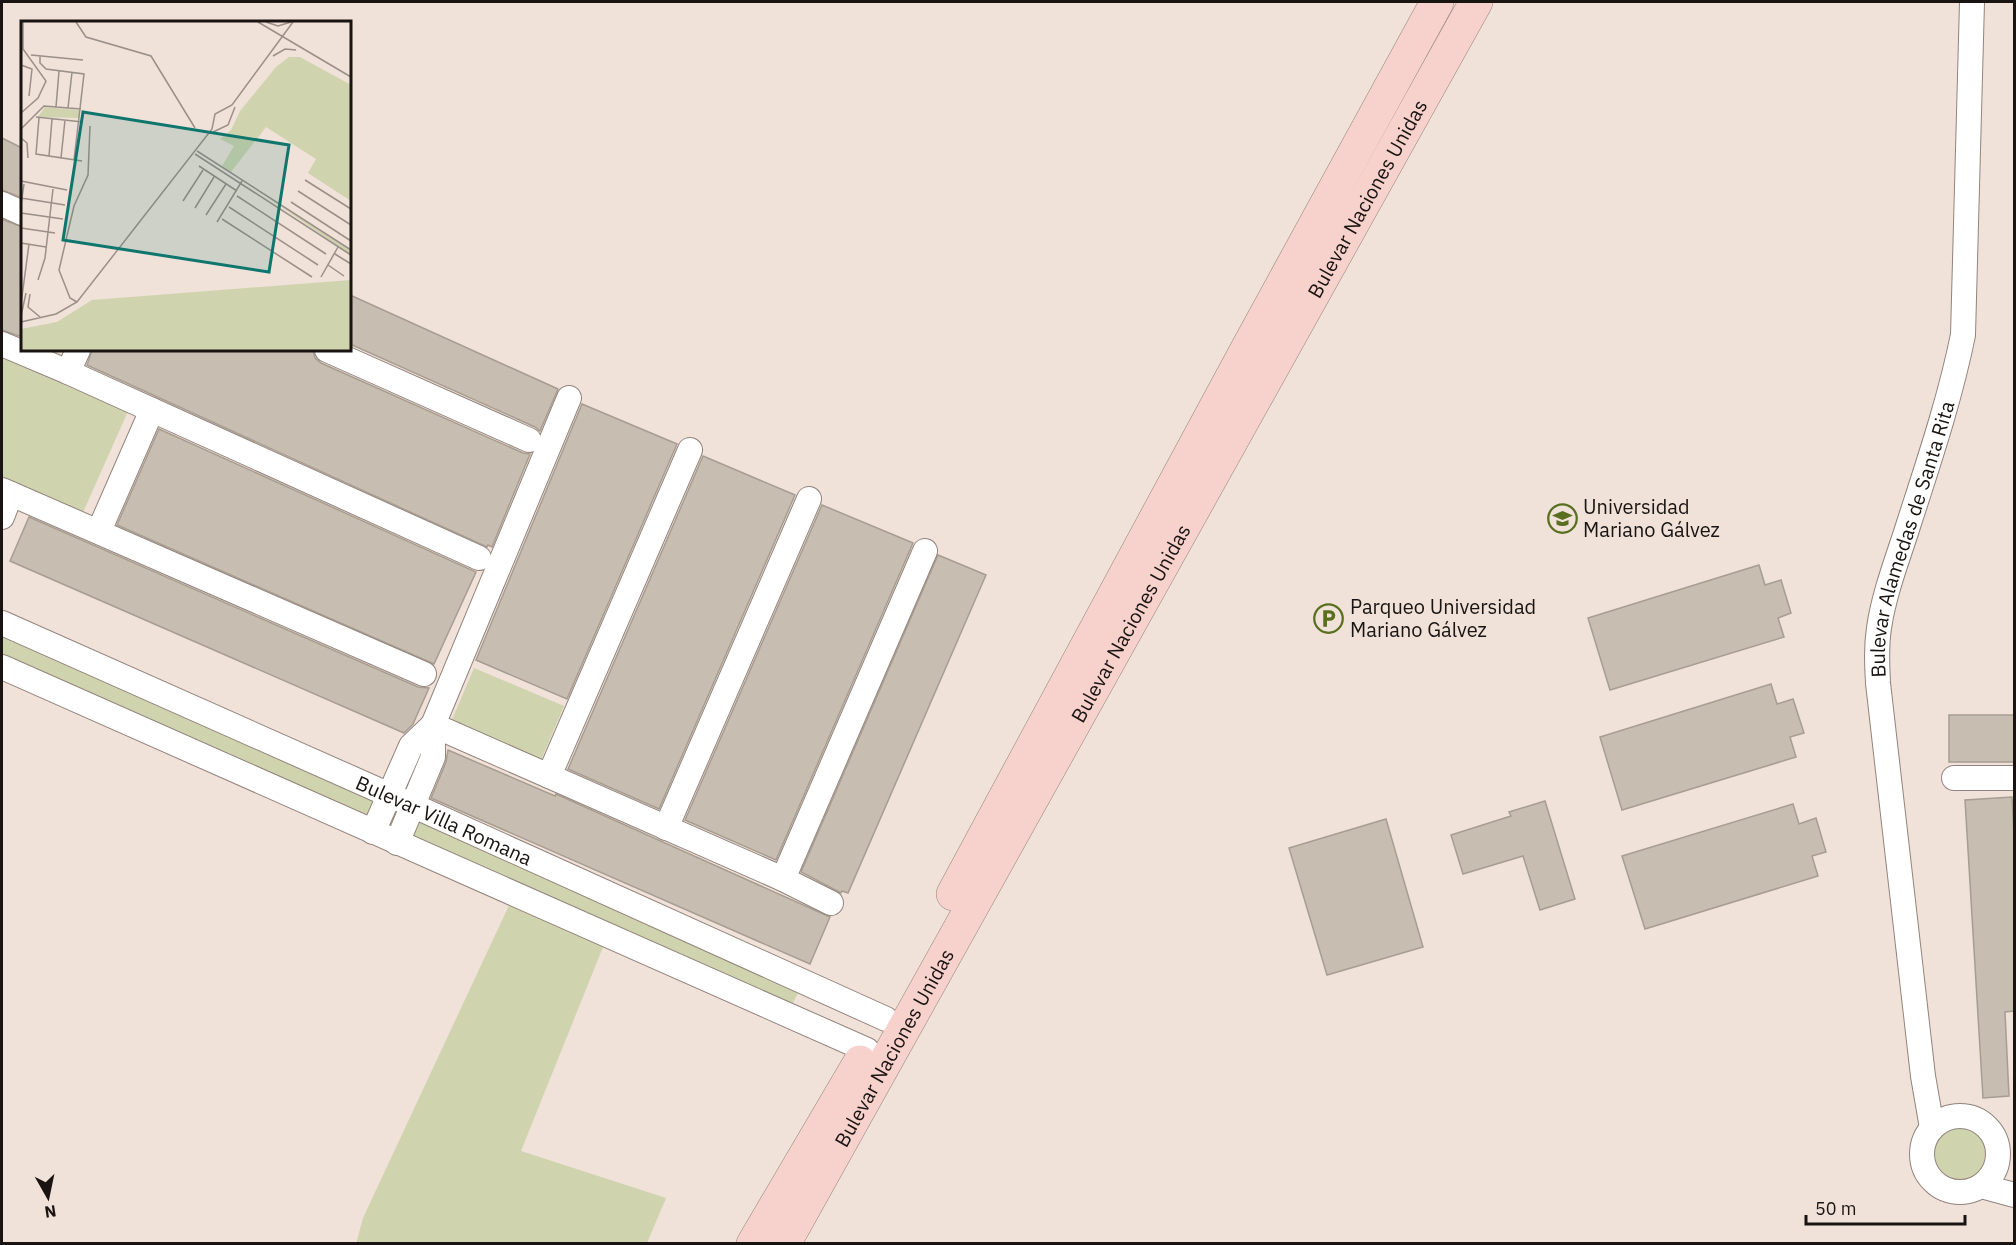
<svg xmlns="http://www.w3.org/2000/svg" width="2016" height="1245" font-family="'IBM Plex Sans',sans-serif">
	<rect width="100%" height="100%" fill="#f0e1d9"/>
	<path fill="#cfd3ae" d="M2,354L129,409L81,517L2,483Z
		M2,623L804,982L787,1014L2,668Z
		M474,668L564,706L541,760L451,722Z
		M511,901L605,942L521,1151L666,1198L647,1243L356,1244L363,1218Z
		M1930 1154a29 29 0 1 1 58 0a29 29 0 1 1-58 0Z"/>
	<path fill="#c7bdb1" stroke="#a79d91" stroke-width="1.5" d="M2,138L22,148V198L2,190Z
		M2,219L22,227V337L2,330Z
		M350,295L558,389L540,431L535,427L350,344Z
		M92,350H313L315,358L321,363L523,453L530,454L492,547L488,545L487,547L87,365Z
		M582,404L677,444L567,699L476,660Z
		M159,429L476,572L434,664L117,525Z
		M703,456L795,495L659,809L568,769Z
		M822,505L913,543L776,860L685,820Z
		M29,517L418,687L429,688L413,724L404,733L10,561Z
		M938,555L986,575L848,893L842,891L841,893L801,872Z
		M1759,565L1765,585L1781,580L1791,613L1778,618L1784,637L1610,690L1588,618Z
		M1771,684L1777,704L1793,699L1804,733L1790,737L1796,757L1622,810L1600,737Z
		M1949,715H2014V762H1949Z
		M448,750L555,796L556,794L830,917L810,964L431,798L446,762Z
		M2012,797L2014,835V1011L2005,1012L2009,1096L1983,1098L1965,800Z
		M1545,801L1575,899L1540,910L1523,856L1463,874L1451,835L1511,816L1509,812Z
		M1793,804L1799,824L1816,818L1826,852L1812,856L1818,876L1645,929L1622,856Z
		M1386,819L1423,947L1327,975L1289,848Z"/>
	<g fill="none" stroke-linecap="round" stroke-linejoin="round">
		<defs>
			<g id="street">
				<path d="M2,204L22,213"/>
				<path d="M2,344L68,372L479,558"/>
				<path d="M327,350L529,440"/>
				<path d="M68,372L78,350"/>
				<path d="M2,490L424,674"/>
				<path d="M2,517L11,494"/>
				<path d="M99,531L152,410"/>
				<path id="s1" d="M2,623L412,805L886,1019"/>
				<path d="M2,667L867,1050"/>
				<path d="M433,725L783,879L831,903"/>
				<path d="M549,776L690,450"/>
				<path d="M1954,778H2014"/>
				<path d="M666,828L809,499"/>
				<path d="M373,832L411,746L433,725L569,398"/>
				<path d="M397,843L433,757V725"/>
				<path d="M783,879L925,551"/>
				<circle cx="1960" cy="1154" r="38"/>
				<path id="s2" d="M1932,1128L1923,1076L1878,683C1877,665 1876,647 1879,628C1884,593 1898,558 1909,523C1929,461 1950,399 1963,335L1972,2"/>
				<path d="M1981,1186L2014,1195"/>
			</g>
			<g id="secondary">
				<path d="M953,894L1247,349L1437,2"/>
				<path d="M753,1244L860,1062"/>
				<path id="s3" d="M784,1244L1476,2"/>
			</g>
		</defs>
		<use href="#street" stroke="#92847c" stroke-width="26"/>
		<use href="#secondary" stroke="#92847c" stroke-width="34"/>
		<use href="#street" stroke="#fff" stroke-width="24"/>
		<use href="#secondary" stroke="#f7d2cd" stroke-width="33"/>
	</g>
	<defs>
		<symbol id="university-ring" viewBox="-11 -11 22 22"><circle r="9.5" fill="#f0e1d9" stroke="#586f1f" stroke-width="1.5"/><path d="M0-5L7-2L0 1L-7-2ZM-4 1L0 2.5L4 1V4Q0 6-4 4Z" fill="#586f1f"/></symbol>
		<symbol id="parking-ring" viewBox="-11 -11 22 22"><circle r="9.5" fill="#f0e1d9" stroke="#586f1f" stroke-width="1.5"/><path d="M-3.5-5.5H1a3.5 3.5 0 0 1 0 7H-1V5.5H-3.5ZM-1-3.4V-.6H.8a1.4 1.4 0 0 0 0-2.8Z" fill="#586f1f"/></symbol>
	</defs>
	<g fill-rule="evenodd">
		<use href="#university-ring" x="1546" y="502" width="33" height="33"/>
		<use href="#parking-ring" x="1312" y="602" width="33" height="33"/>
	</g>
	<g text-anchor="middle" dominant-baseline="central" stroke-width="4.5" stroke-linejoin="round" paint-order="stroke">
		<g font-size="20" fill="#191411" stroke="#f0e1d9">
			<text stroke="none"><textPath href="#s3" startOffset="1197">Bulevar Naciones Unidas</textPath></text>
			<text stroke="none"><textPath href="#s2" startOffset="597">Bulevar Alamedas de Santa Rita</textPath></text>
			<text stroke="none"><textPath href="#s3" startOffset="711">Bulevar Naciones Unidas</textPath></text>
			<text stroke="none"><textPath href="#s1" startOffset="484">Bulevar Villa Romana</textPath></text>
			<text stroke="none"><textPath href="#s3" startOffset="225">Bulevar Naciones Unidas</textPath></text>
		</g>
		<g font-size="20" fill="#191411" stroke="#f0e1d9" text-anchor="start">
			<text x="1583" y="506">Universidad<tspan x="1583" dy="23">Mariano Gálvez</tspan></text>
			<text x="1350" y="606">Parqueo Universidad<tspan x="1350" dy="23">Mariano Gálvez</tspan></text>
		</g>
	</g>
	<g transform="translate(21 21)">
		<rect width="330" height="330" fill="#f0e1d9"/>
		<path d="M268,36H279L330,64V180L287,152L295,138L245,106L210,151L330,229V234L201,145L213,125L199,118L210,109L219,90L255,46ZM24,86L58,89V97L17,96ZM330,259V329H0V308L36,301L71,279Z" fill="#cfd3ae"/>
		<path fill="none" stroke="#9a8f89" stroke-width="1.5" d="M55,1L65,16L130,35L174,107M237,1L330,56M245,1L257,5L270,1M10,34L62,39M19,35V42L25,48L63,53L53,139M252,35L264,28L275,29M0,44L11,48L8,75M35,86L38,50M47,87L51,51M0,92L17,77L25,60L2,28V1M15,96L62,101M18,97L15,133L61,140M0,108L23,85L60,88M192,111L207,104L214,86M0,117L6,122L7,137M176,130L330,229M174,133L330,234M28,135L31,98M40,137L44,99M178,145L216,170M284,159L330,188M0,160L46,169M277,170L330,204M216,175L305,233M0,177L44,184M162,180L182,149M270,181L330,220M0,184L3,163M208,186L297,244M174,187L193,156M0,192L42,198M185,194L205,163M201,198L291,256M196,201L221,160M0,207L34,212M0,222L25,226M314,233L330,243M307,244L323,255M300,256L317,226M17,259L24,237L32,168M9,273L7,286L19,296M56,281L49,277L38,249L53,185L67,154L69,105M0,283L8,223M0,295L5,272M0,301L35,293L56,281L191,108L194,93L211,84L272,1"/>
		<path fill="#0f766e" fill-opacity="0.15" stroke="#0f766e" stroke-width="3" d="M62,91L268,124L248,251L42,219Z"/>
		<rect width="330" height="330" fill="none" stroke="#191411" stroke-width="3"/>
	</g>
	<rect width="2016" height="1245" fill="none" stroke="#191411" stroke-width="6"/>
	<g transform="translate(48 1197) rotate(171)" stroke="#f0e1d9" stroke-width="4.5" paint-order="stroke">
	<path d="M0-4.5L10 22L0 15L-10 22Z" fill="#191411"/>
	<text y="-9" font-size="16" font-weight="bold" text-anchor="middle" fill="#191411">N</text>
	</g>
	<path d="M1806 1215v9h159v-9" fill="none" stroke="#191411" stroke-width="3"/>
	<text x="1815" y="1215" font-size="18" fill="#191411" stroke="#f0e1d9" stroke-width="4.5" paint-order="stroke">50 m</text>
</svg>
